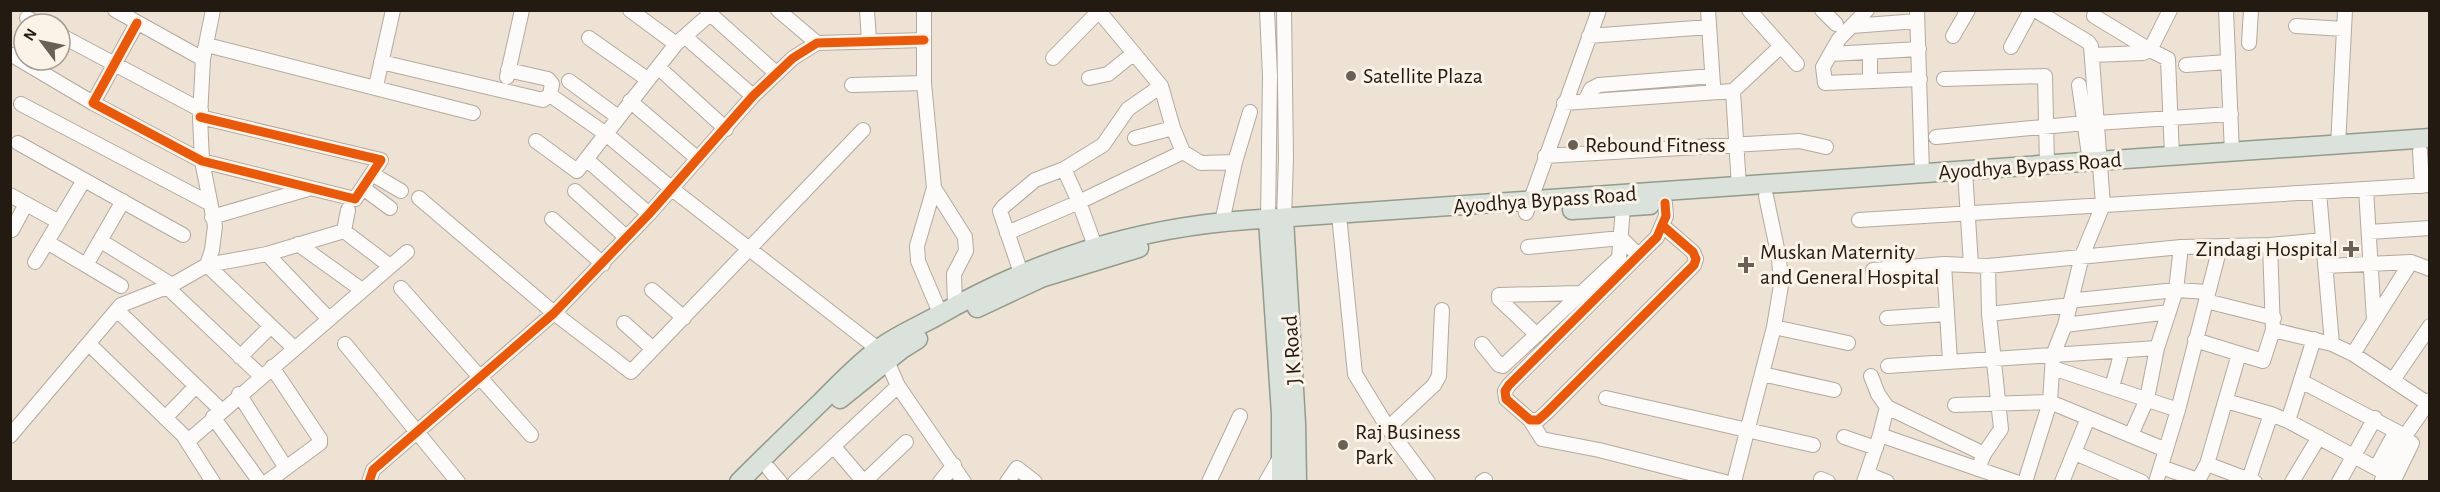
<svg xmlns="http://www.w3.org/2000/svg" width="2440" height="492" font-family="'Alegreya Sans',sans-serif">
	<rect width="100%" height="100%" fill="#eee2d4"/>
	<g fill="none" stroke-linecap="round" stroke-linejoin="round">
		<defs>
			<path id="minor" d="M115,10L203,59
				M630,10L676,44
				M778,10L817,43
				M867,10L869,41
				M924,10V83L934,188L917,246L918,261L940,313
				M1098,10L1161,86L1173,128L1183,152L1201,163L1235,162
				M1267,10L1270,76L1268,220
				M1708,10L1713,85
				M1749,10L1797,64
				M1822,10L1836,24
				M1867,10L1839,39L1823,67L1825,83L1920,79
				M1917,10L1922,174
				M2226,10L2232,153
				M707,11L776,73
				M2094,16L2150,50L2170,10
				M27,18L39,24
				M137,23L93,103L202,161L355,199L381,160L200,117
				M1852,26L1917,21
				M2296,26L2344,29
				M60,35L201,110
				M1589,36L1709,27
				M1953,36L1968,10
				M589,38L647,79
				M690,41L753,96
				M2249,43L2251,10
				M207,45L473,113
				M2011,47L2031,10
				M1831,54L1919,49
				M12,55L93,103
				M2093,55L2143,53L2150,50L2168,59L2172,156
				M1053,58L1099,11
				M381,62L543,100L550,95L552,84L548,79L508,70
				M2186,65L2227,62
				M658,67L726,129
				M507,77L522,10
				M1089,78L1108,74L1134,53
				M1944,79L2045,76L2047,165
				M569,81L618,117
				M1870,81V52
				M852,85L924,83
				M2079,85L2090,162
				M376,86L393,10
				M1733,91L1739,187
				M550,95L606,134L672,189L878,349L887,361L898,386L964,482
				M630,101L698,159
				M1585,101L1591,89L1599,85L1712,76
				M1564,103L1733,91L1781,46
				M21,104L209,203
				M2096,123L2231,114
				M1936,137L2085,123
				M1135,138L1173,128
				M536,141L577,171L676,44L710,14
				M18,143L183,235
				M2338,146L2345,10
				M2420,151L2422,186
				M1545,156L1799,141L1826,147
				M586,159L649,214
				M1064,169L1079,202L1095,246
				M1965,171L1971,265
				M372,174L401,191
				M363,188L390,208
				M934,188L965,237L966,251L954,274L955,305
				M2366,189L2374,320
				M575,191L626,237
				M2319,192L2332,344
				M10,195L59,222
				M419,198L554,313L631,372L863,130
				M1526,213L1599,10
				M212,217L308,189
				M552,219L603,264
				M1284,219L1286,158L1284,10
				M1859,220L2430,185
				M1222,222L1235,162L1250,112
				M1340,225L1355,374L1388,428L1428,482
				M1663,226L1693,252L1696,259L1694,265L1546,413L1538,420H1530L1506,399L1505,391L1509,385L1657,237L1666,216L1665,203
				M12,230L26,204
				M344,231L348,210
				M2369,232L2430,228
				M1007,233L1079,202L1183,152
				M101,241L172,285
				M47,242L121,286
				M298,244L362,290
				M1528,247L1621,238L1638,255
				M267,254L328,318
				M35,262L84,180
				M1944,264L1950,362
				M86,265L123,201
				M207,265L267,254L344,231L390,266
				M207,265L294,348
				M2325,266L2411,262L2430,269
				M1873,270L1944,264L1988,266L2181,247L2270,245L2323,240
				M1021,273L1002,217L1000,211L1004,206L1035,180L1064,169L1103,145L1128,109L1161,86
				M167,287L261,376
				M401,288L531,435
				M652,290L684,318
				M2077,300L2176,290L2208,292
				M2206,301L2274,318
				M117,310L221,410
				M1989,314L2070,305
				M1887,318L1947,314
				M624,323L653,349
				M2065,325L2169,312
				M1774,327L1848,343
				M2273,330L2332,344L2353,354L2427,403
				M1537,335L1499,299V295L1580,293
				M2195,340L2263,361L2273,330L2270,245
				M89,344L183,435L213,482
				M345,344L458,482
				M1482,344L1499,365L1503,366L1619,258L1623,207
				M2353,354L2411,262
				M240,357L271,326
				M1888,366L2157,348
				M2053,368L2178,410
				M1762,374L1834,390
				M2393,380L2430,326
				M2301,381L2405,436
				M2112,387L2122,351
				M239,394L286,468
				M1606,398L1813,445
				M2226,401L2271,414L2288,421L2385,473
				M1955,405L2050,402L2166,450
				M1887,407L1984,454
				M213,417L260,482
				M165,418L196,386
				M1530,420L1542,439L1599,450L1725,482
				M2288,421L2314,339
				M1388,428L1434,385L1439,376L1442,310
				M1880,435L2016,482
				M2131,435L2147,399L2157,348L2176,290L2181,247
				M10,436L121,305L172,285L207,265L212,250L215,226L202,161L200,117L203,59L213,10
				M1844,437L1876,448
				M188,441L407,252
				M834,447L864,482
				M2075,453L2142,482
				M2207,464L2255,482
				M2161,467L2198,480
				M2376,468L2396,431
				M769,469L780,482
				M1978,469L1984,454L2001,429L1989,314L1988,266
				M1867,474L1887,482
				M1821,479L1828,482
				M2249,479L2271,414
				M2382,480L2405,436L2430,400
				M267,482L320,443V439L272,367
				M369,482L373,470L554,313L649,214L753,96L793,58L817,43L924,40
				M795,482L898,386
				M864,482L906,442
				M940,482L954,465
				M1007,482L1017,468L1035,482
				M1209,482L1240,416
				M1266,482L1281,456
				M1482,482L1485,480
				M1734,482L1774,327L1781,285L1779,258L1766,196
				M1864,482L1880,435L1887,407L1878,394L1871,376
				M2025,482L2050,402L2053,355L2065,325L2082,256L2103,205L2091,46L2088,42L2035,10
				M2062,482L2088,418
				M2156,482L2178,410L2220,247
				M2197,482L2207,464L2239,354
				M2292,482L2319,437
				M2339,482L2375,418
				M2393,482L2412,443"/>
			<path id="major" d="M1572,210L1650,205
				M1284,219L1296,423L1297,482
				M1268,220L1281,414V482
				M977,308L1041,278L1139,248
				M840,399L902,349L918,339
				M739,482C766,455 793,429 821,402C839,384 857,365 877,350C895,336 917,327 937,316C1035,260 1135,228 1247,220L2430,138"/>
		</defs>
		<use href="#minor" stroke="#b3a99f" stroke-width="16"/>
		<use href="#major" stroke="#929b8c" stroke-width="21"/>
		<use href="#minor" stroke="#fcfbf9" stroke-width="14"/>
		<use href="#major" stroke="#dae2db" stroke-width="18"/>
		<defs>
			<path id="cycleway" d="M137,23L93,103L202,161L355,199L381,160L200,117
				M1663,226L1693,252L1696,259L1694,265L1546,413L1538,420H1530L1506,399L1505,391L1509,385L1657,237L1666,216L1665,203
				M369,482L373,470L554,313L649,214L753,96L793,58L817,43L924,40"/>
		</defs>
		<use href="#cycleway" stroke="#fbf2e8" stroke-width="13"/>
		<use href="#cycleway" stroke="#e8590c" stroke-width="9"/>
	</g>
	<g fill="#6a6056" stroke="#fbf2e8" stroke-width="2">
		<circle cx="1351" cy="76" r="6"/>
		<circle cx="1573" cy="145" r="6"/>
		<path d="M2348 240h6v6h6v6h-6v6h-6v-6h-6v-6h6z"/>
		<path d="M1743 256h6v6h6v6h-6v6h-6v-6h-6v-6h6z"/>
		<circle cx="1343" cy="445" r="6"/>
	</g>
	<g text-anchor="middle" dominant-baseline="central" stroke-width="6" stroke-linejoin="round" paint-order="stroke">
		<g font-size="22" fill="#231a12" stroke="#fbf2e8" text-anchor="start">
			<text x="1363" y="76">Satellite Plaza</text>
			<text x="1585" y="145">Rebound Fitness</text>
			<text x="2338" y="249" text-anchor="end">Zindagi Hospital</text>
			<text x="1760" y="252">Muskan Maternity<tspan x="1760" dy="25">and General Hospital</tspan></text>
			<text x="1355" y="432">Raj Business<tspan x="1355" dy="25">Park</tspan></text>
		</g>
		<g font-size="22" fill="#231a12" stroke="#fbf2e8">
			<text transform="translate(2030 166) rotate(-4)">Ayodhya Bypass Road</text>
			<text transform="translate(1545 200) rotate(-4)">Ayodhya Bypass Road</text>
			<text transform="translate(1292 350) rotate(-94)">J K Road</text>
		</g>
	</g>
	<rect width="2440" height="492" fill="none" stroke="#231a12" stroke-width="24"/>
	<g transform="translate(42 42) rotate(302)"><circle r="28" fill="#fbf2e8" stroke="#a59c92" stroke-width="1.5"/>
	<path d="M0-4.5L10 22L0 15L-10 22Z" fill="#6a6056"/>
	<text y="-9" font-size="16" font-weight="bold" text-anchor="middle" fill="#231a12">N</text>
	</g>
</svg>
